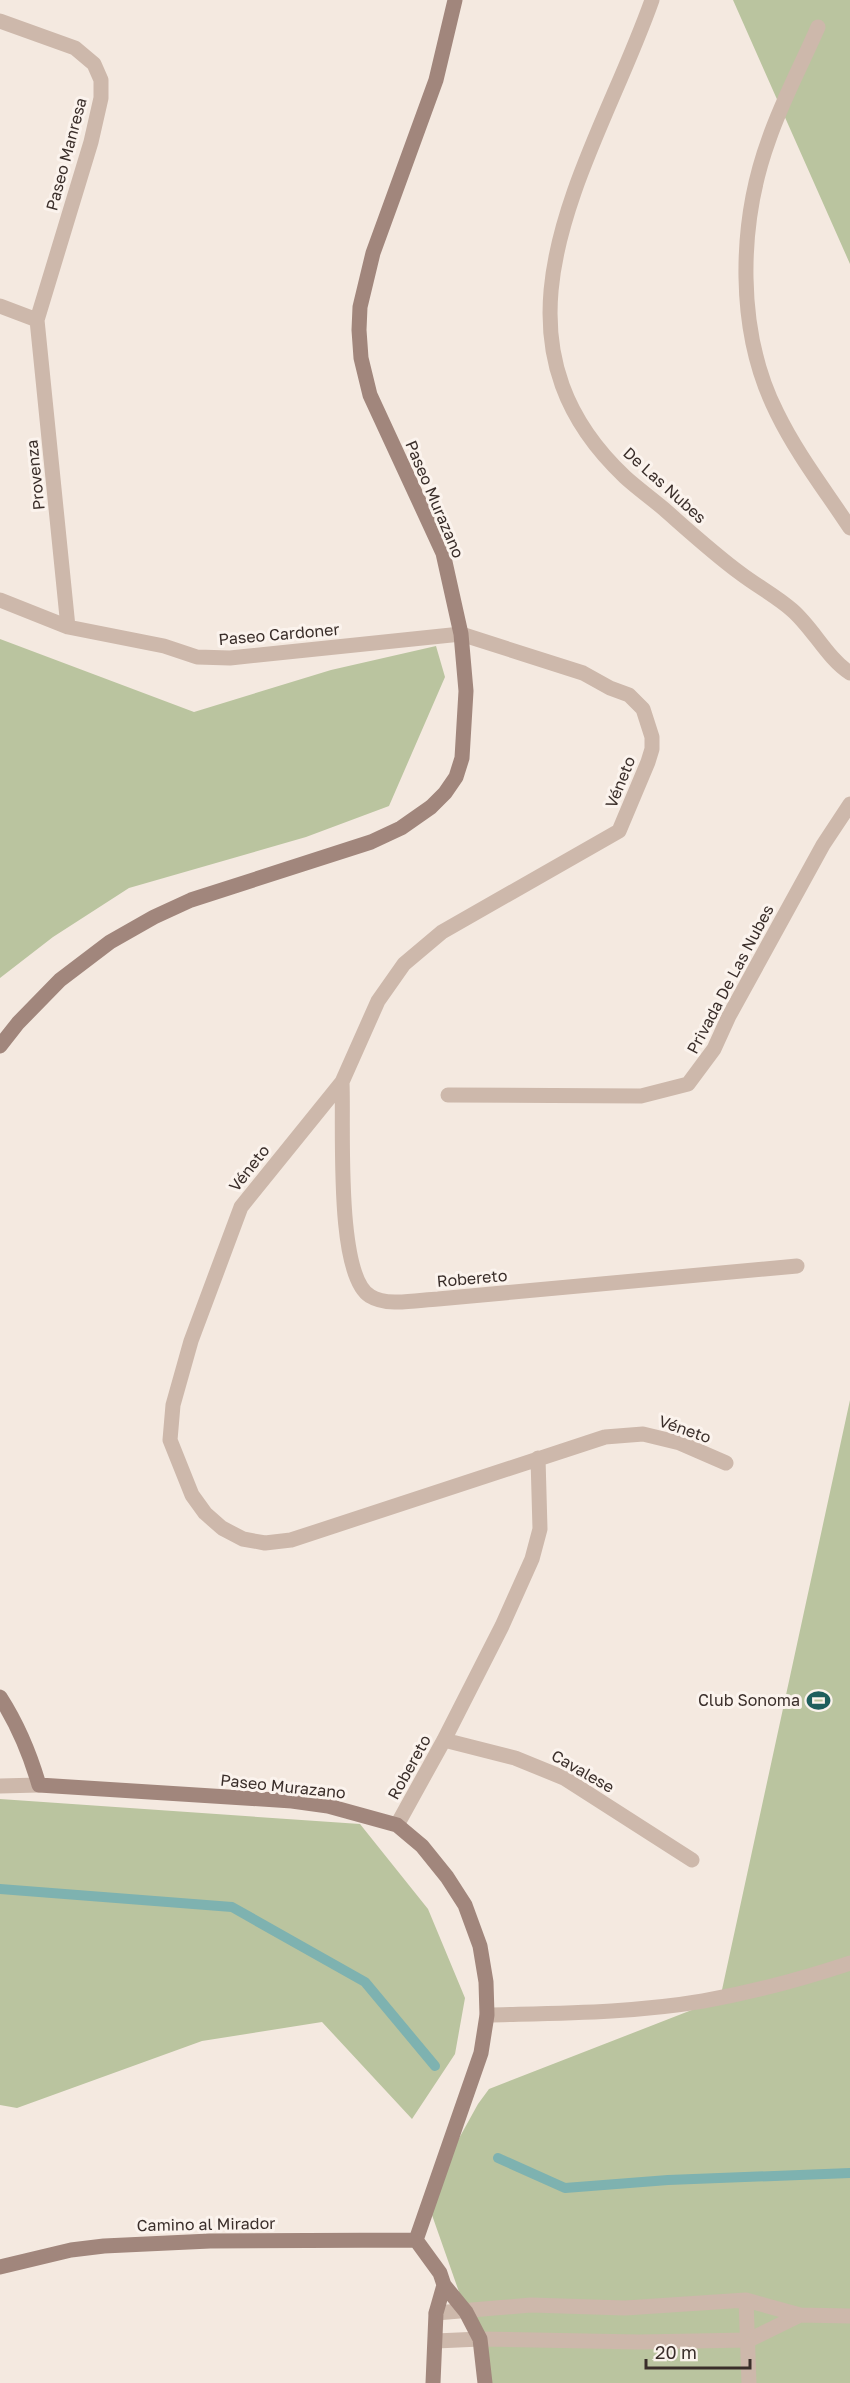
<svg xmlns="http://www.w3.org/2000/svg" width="850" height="2383" font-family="'Golos Text',sans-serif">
	<rect width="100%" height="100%" fill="#f4e9e0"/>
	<path fill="#bac49f" d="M733,0H850V264Z
		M0,639L194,712L331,670L436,646L445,677L389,806L306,837L129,888L53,937L0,978Z
		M850,1400V2383H491L426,2198L478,2104L489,2089L720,1999Z
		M0,1799L360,1824L428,1909L465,1998L455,2054L412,2119L322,2022L202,2041L17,2108L0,2105Z"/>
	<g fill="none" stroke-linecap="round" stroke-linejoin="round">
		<path stroke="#7eb2b0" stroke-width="10" d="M0,1889L232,1907L365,1982L435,2066
			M498,2158L565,2188L668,2180L850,2173"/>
		<path stroke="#cdb8ab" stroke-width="15" d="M487,2015C559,2013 633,2013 703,2001C753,1992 802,1979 850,1963
			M746,2300L749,2383
			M436,2313L531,2305L625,2308L746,2300L800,2315L850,2316
			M436,2341L480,2339L639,2342L749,2340L800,2315"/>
		<path stroke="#cdb8ab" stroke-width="15" d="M652,0C596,159 469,330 625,477C637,488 651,498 664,509C689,531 713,553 740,573C757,586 776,596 792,610C813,628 827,658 850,673
			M0,21L75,48L94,64L101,80V98L91,142L37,320L68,627
			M818,27C802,64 782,101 769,139C738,224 736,332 777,413C797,454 825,490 850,528
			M0,306L37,320
			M0,600L68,627L164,646L197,657L230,658L461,634L583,673L610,688L629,695L643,709L652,737V749L648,762L619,831L442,932L404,964L378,1001L342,1082L241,1207L191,1341L173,1405L170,1440L192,1495L205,1513L222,1528L243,1539L265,1543L291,1540L605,1437L643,1434L680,1443L726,1463
			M342,1082C344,1123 335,1275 370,1296C387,1307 418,1300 438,1299L797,1266
			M448,1095L641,1096L688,1084L714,1049L729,1016L823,845L850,804
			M444,1740L515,1758L564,1778L692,1860
			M0,1786L39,1785
			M397,1825L444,1740L502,1626L532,1559L540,1529L538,1458"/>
		<path stroke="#a1867c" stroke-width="15" d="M0,1046L18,1023L60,980L110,942L154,917L191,900L371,842L401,828L431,807L445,793L456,777L462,758L466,691L461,634L443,553L370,395L361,358L359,330L360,307L373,253L436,80L455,0
			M0,1697C18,1725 30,1754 39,1785L292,1801L328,1806L397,1825L422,1846L447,1877L465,1905L480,1946L486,1982L487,2015L481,2053L416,2240
			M416,2240L440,2273L444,2285L466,2312L480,2339L485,2383
			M0,2267L71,2250L104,2246L210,2241L416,2240
			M433,2383L436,2313L444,2285"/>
	</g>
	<defs>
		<symbol id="stadium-bare" viewBox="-9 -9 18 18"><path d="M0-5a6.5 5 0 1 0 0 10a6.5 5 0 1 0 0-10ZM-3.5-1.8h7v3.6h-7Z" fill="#1e5e5d" stroke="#fbf3ed" stroke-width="2.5" paint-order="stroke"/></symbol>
	</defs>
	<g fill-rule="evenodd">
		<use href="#stadium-bare" x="802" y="1684" width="33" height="33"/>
	</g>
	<g text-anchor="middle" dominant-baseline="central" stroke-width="6" stroke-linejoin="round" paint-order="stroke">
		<g font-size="16" fill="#3a2e2a" stroke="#fbf3ed">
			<text transform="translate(66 154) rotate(-75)">Paseo Manresa</text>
			<text transform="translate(35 475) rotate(-96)">Provenza</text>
			<text transform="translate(665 485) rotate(42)">De Las Nubes</text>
			<text transform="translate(435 499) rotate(67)">Paseo Murazano</text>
			<text transform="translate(279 634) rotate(-5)">Paseo Cardoner</text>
			<text transform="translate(620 782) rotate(-68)">Véneto</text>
			<text transform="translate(730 979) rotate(-62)">Privada De Las Nubes</text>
			<text transform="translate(249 1168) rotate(-52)">Véneto</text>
			<text transform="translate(472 1278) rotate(-5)">Robereto</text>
			<text transform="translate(685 1429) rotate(19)">Véneto</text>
			<text transform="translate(409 1767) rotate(-61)">Robereto</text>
			<text transform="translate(583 1771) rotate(30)">Cavalese</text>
			<text transform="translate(283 1786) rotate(6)">Paseo Murazano</text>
			<text transform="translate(206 2224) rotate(-1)">Camino al Mirador</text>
		</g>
		<g font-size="16" fill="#3a2e2a" stroke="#fbf3ed" text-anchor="end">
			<text x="800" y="1700">Club Sonoma</text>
		</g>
	</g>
	<path d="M646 2359v9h104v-9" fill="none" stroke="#3a2e2a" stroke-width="3"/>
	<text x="655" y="2359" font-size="18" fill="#3a2e2a" stroke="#fbf3ed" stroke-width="4.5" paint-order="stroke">20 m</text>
</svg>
